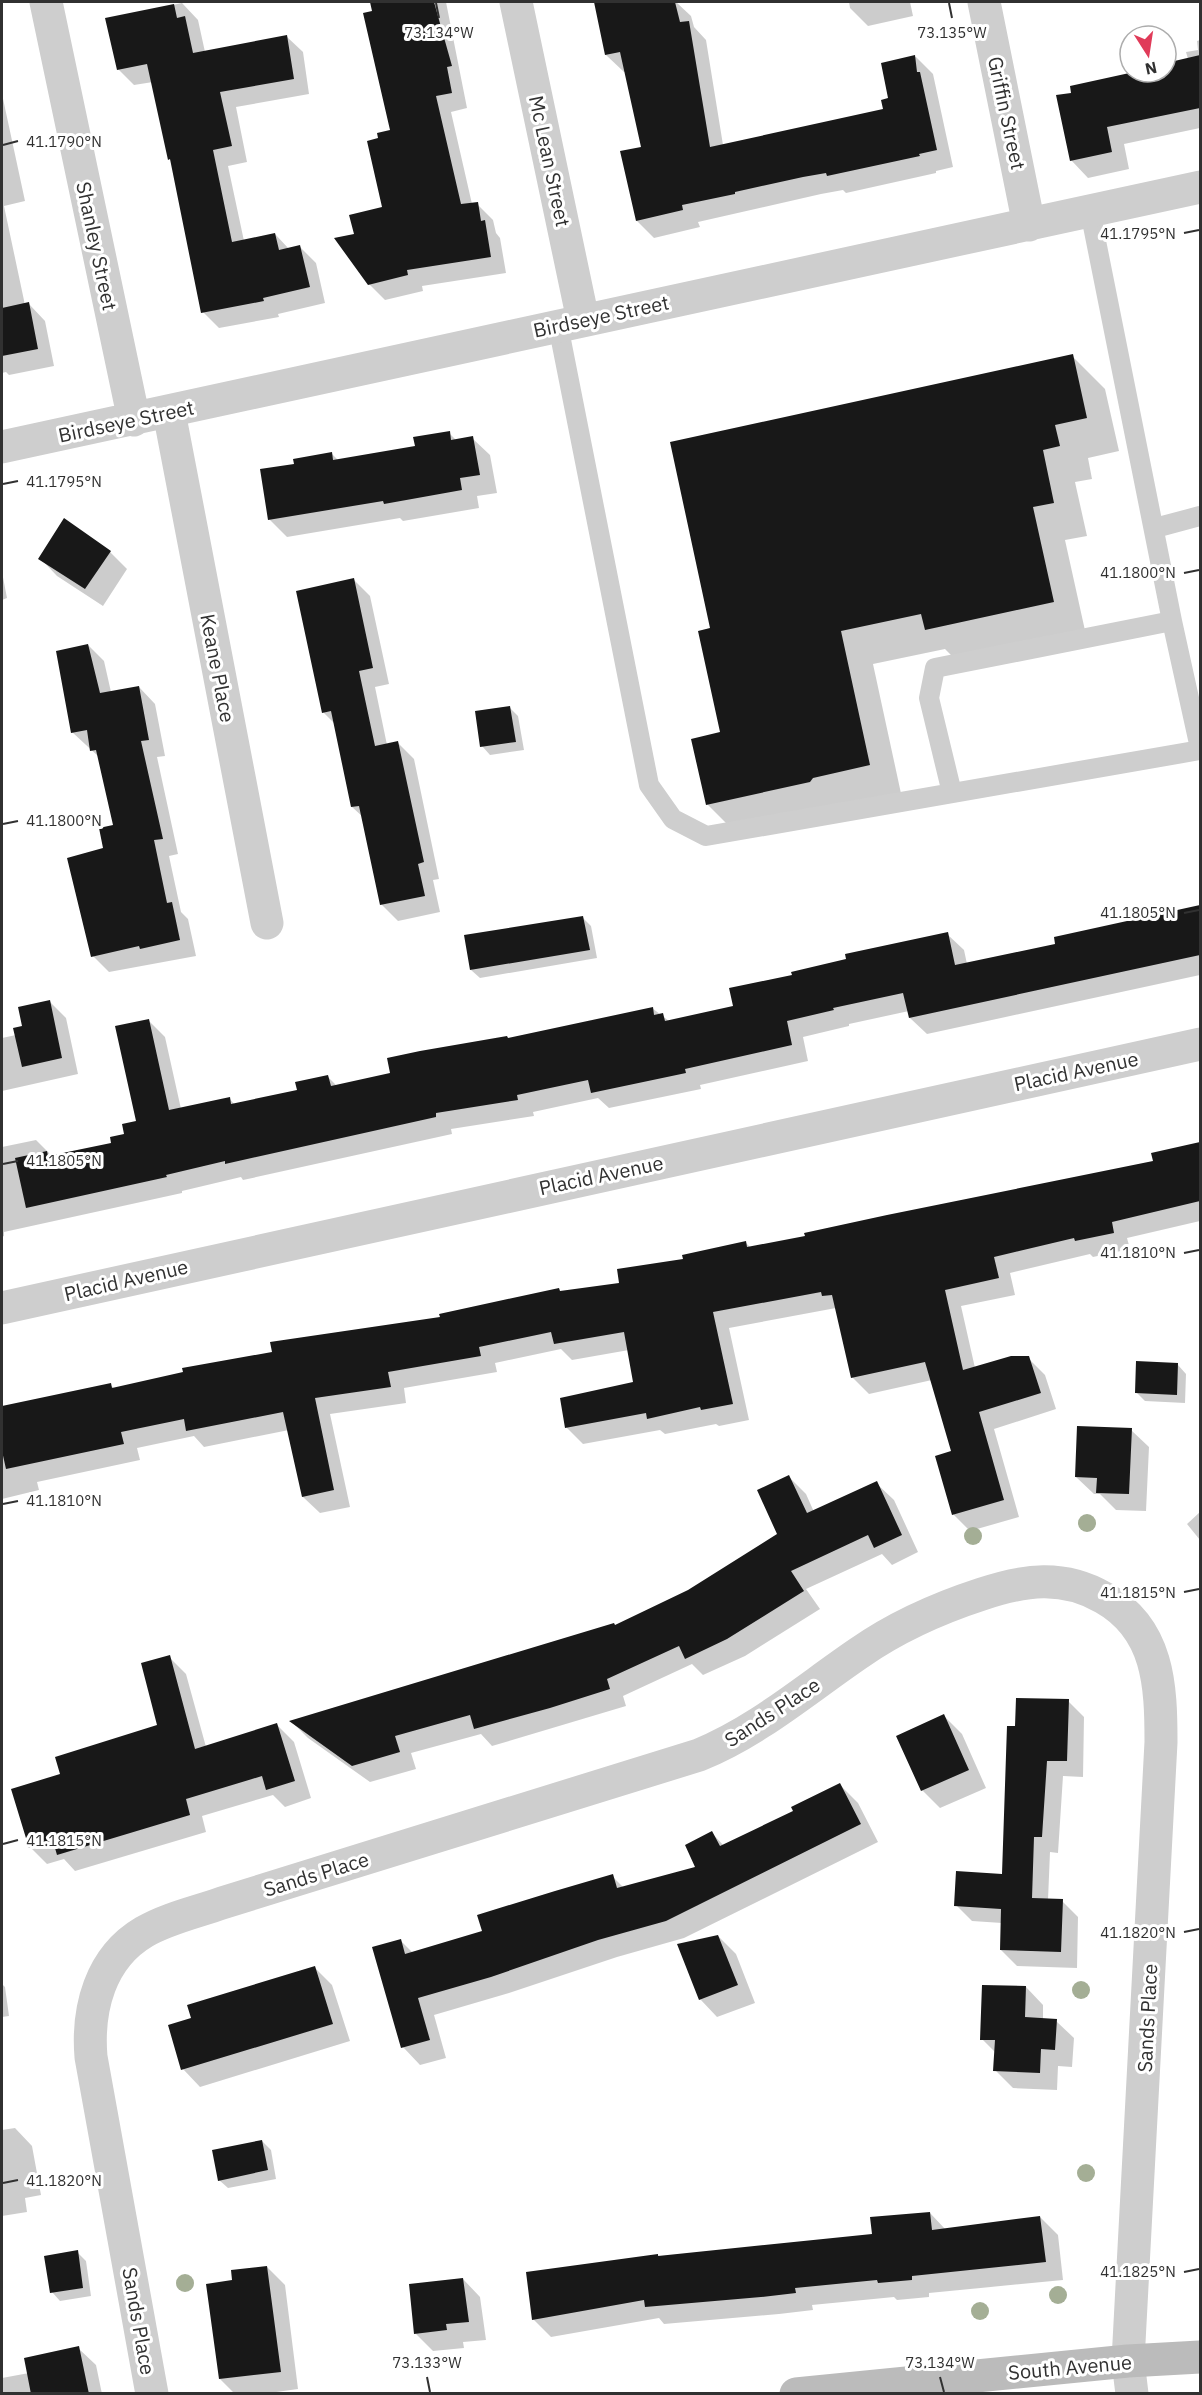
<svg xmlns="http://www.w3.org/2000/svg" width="1202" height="2395" font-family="'IBM Plex Sans',sans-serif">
	<rect width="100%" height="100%" fill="#fff"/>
	<path fill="#0003" d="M372,2H446L467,108L451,112L472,204H477L493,220L496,233L500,238L506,273L422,286L423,291L385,300L369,284L356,235L383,208L380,139L392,131Z
		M595,2H676L691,16L694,27L706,40L723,145L885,110L890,100L883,64L916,57L933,74L953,167L936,171V173L846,193L843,190L821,194L698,222L700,227L654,238L637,221L643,148L626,72H624L606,55Z
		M849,2H910L913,16L868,26L850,8Z
		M182,3L198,20L205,52L286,36L303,52L309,94L236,107L247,162L228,166L244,241L275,234L289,249L300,247L316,263L325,303L278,314L279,317L219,328L203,312L172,162L170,159L153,82L134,85L118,69L107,19Z
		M1200,40V128L1124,144L1129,169L1088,178L1071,160L1073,94L1141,72H1166V64L1188,59L1186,52L1198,50L1197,41Z
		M2,94L25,201L4,206L25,305L29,304L45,321L54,366L9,375L6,372L2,373Z
		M1072,356L1105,389L1119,451L1088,458L1092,479L1075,482L1087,536L1065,540L1086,635L959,663L945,649L873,664L902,798L740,837L707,804L721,733L712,629Z
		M449,433L457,441L472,438L490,455L497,493L477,496L479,508L403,521L400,518L287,537L269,519L332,454L338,460L417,448Z
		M110,552L127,569L103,606L57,576L40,558Z
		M2,572L7,598L2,600Z
		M354,580L370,596L389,684L375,687L387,745L398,743L414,759L439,879L433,880L440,912L398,921L381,904L363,817L352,807L335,724L323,712Z
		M88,645L104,661L111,692L139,687L155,704L165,756L157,757L178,854L169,856L181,912L188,919L196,956L109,972L93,956L105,849L115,826L99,757L72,732Z
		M509,707L518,716L524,750L490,755L482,746Z
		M1200,907V975L927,1034L910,1018L909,1011L849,1024V1026L803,1037L808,1061L700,1085L701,1089L609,1108L598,1098L533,1112L534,1116L451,1129L452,1134L243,1180L241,1177L182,1191V1193L4,1232V1236L2,1237V1147L36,1140L53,1157L113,1144L125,1135L138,1122L148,1020L165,1037L181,1109L229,1098L235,1105L299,1091L328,1077L337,1086L392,1074L509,1039L652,1008L669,1021L734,1007L794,976L947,934L964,950L967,964L1057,945L1055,938Z
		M582,917L591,926L597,958L480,978L471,970Z
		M49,1001L66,1018L78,1074L2,1091V1038L16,1035Z
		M1200,1144V1221L1127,1238L1130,1249L1093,1257L1090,1254L1010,1273L1015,1295L961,1306L975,1368L1028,1358L1045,1375L1056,1409L994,1429L1019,1517L970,1531L954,1515L937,1457L953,1452L932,1380L869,1394L852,1377L836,1308L729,1328L749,1420L719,1426L716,1424L665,1434L660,1430L583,1444L567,1428L561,1399L635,1383L629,1350L572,1360L561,1349L495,1363L497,1372L404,1388L406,1403L330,1414L350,1507L320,1513L303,1497L289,1430L204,1447L194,1436L137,1448L140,1460L37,1482L39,1490L2,1499V1411L110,1385L115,1389L273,1353L562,1293L621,1284L685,1260L746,1243L751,1248L1155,1163L1153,1154Z
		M1178,1365L1186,1374L1185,1403L1145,1401L1136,1392Z
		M1131,1430L1149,1447L1146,1511L1116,1510L1100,1494H1094L1076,1477Z
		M789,1477L806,1494L814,1512L876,1483L894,1500L918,1552L892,1565L882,1554L806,1589L820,1609L745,1656L703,1675L692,1664L623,1696L626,1706L492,1746L481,1734L411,1753L416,1769L370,1782L308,1738L291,1721L615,1626L689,1591L779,1535Z
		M1200,1512V1540L1187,1524Z
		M169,1657L186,1674L206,1747L277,1725L294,1742L311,1798L285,1807L273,1795L202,1816L206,1832L75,1871L64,1859L47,1864L30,1847L159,1725Z
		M1068,1701L1084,1717L1083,1777L1063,1776L1058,1853L1050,1852L1048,1900L1062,1901L1078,1917L1077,1968L1017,1966L1001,1950L1002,1923L972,1921L956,1905L1003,1875L1017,1728Z
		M944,1716L962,1734L986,1788L940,1808L922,1790Z
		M840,1785L858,1803L878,1842L684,1938L617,1957L509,1993L434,2015L446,2058L420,2065L403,2047L401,1941L413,1953L484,1932L612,1876L624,1888L697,1868L712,1833L724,1846L795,1811Z
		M718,1936L736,1954L755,2003L717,2017L700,1999Z
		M314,1967L332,1985L350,2041L200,2087L183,2069L193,2019Z
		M2,1984L5,1987L9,2016L2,2017Z
		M1026,1987L1043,2005V2020L1056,2021L1074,2038L1072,2067L1058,2066L1057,2090L1013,2088L995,2070L996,2053L982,2039Z
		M15,2128L32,2146L41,2195L25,2198L27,2212L2,2216V2130Z
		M262,2141L271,2150L276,2179L228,2188L219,2180Z
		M930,2213L946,2230L1040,2217L1058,2235L1063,2280L929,2293V2297L897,2300L894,2297L812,2305L813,2310L779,2314L664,2324L659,2318L551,2337L533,2319L658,2255L660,2257L874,2235Z
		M77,2252L86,2261L91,2296L60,2301L52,2292Z
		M267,2267L285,2285L298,2389L262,2394H235L220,2379L233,2282Z
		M463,2279L480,2297L486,2340L463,2342L464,2348L433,2351L416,2334Z
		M78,2348L96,2365L102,2394H2V2378L29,2373Z"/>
	<path fill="#181818" d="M370,2H434L452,66L447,67L452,93L436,96L461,204L478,202L481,221L485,220L491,257L407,270L408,275L368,285L334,238L354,234L349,215L382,207L367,141L378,138L377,133L390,130L363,13L372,11Z
		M594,2H675L680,22L689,21L710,147L883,109L881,100L888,98L881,63L915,55L917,72H920L937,150L919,154L920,156L827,176L826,173L803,177L735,192V194L682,205L683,210L636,221L620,151L641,147L620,52L605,55Z
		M174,4L177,18L185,16L193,53L287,35L294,79L220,92L232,146L213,150L232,242L275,233L279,250L300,245L310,287L263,298L264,301L201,313L170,159L168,160L147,64L117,70L105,18Z
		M1200,55V108L1107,127L1112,152L1070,161L1056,95L1071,93L1070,86L1134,72H1166V63Z
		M29,302L38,349L2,356V308Z
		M1073,354L1087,418L1055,425L1060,446L1043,450L1054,503L1033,507L1054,602L925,630L921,614L841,631L870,765L813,778L810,782L706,805L691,739L720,732L698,631L710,628L670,442Z
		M450,431L451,440L473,436L480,475L460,478L462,490L384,504L383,501L268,520L260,469L294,464L293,459L332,452L333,460L415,446L413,437Z
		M64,518L111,551L85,589L38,559Z
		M354,578L373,668L359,671L375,746L398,741L424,862L418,864L425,896L380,905L359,806L351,807L331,711L322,713L296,591Z
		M88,644L100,693L139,686L149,740L141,741L163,839L154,840L167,903L172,902L180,940L140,949L139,946L91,957L67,858L103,848L99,828L113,825L96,750L90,751L87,730L71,733L56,651Z
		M510,706L516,742L480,747L475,711Z
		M1200,905V955L909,1018L903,993L833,1008L834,1010L787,1021L792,1045L685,1069L686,1073L591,1093L588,1080L517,1095L518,1100L436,1113V1117L225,1164V1161L166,1175L167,1177L26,1208L15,1158L47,1151L48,1156L111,1143L110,1137L124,1134L122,1124L136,1121L115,1026L149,1019L169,1110L230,1097L231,1104L297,1090L295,1082L328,1075L331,1086L390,1073L387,1058L420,1051L507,1036L508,1038L653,1007L654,1015L663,1013L665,1021L733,1006L729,988L792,975L791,972L846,959L845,954L948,932L955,965L1055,944L1054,937Z
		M583,916L590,950L470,970L464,935Z
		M50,1000L62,1058L22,1067L13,1028L22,1026L18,1007Z
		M1200,1142V1201L1112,1222L1114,1233L1075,1241L1074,1238L994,1257L999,1278L945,1290L963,1370L1011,1356H1029L1041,1393L979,1412L1004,1500L952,1515L935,1456L951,1451L925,1362L851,1378L832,1295L822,1296L821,1292L713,1312L733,1404L701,1410L700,1407L647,1419L646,1413L565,1428L560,1398L633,1382L624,1332L554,1344L551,1332L479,1347L481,1356L388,1372L391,1387L315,1398L334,1490L302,1497L283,1412L186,1431L184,1419L121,1432L124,1444L6,1469L2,1451V1406L111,1383L112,1388L183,1372L182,1368L272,1352L270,1342L440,1317L439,1314L559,1288L560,1291L619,1283L617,1269L683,1259L682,1255L746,1241L747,1247L805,1236L804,1233L887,1215L1153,1161L1151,1153Z
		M1136,1361L1178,1363L1177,1395L1135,1393Z
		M1077,1426L1132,1428L1129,1494L1096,1493L1097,1478L1075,1477Z
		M789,1475L807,1513L877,1481L902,1535L874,1548L868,1535L791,1571L804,1591L727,1639L685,1659L679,1646L607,1679L610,1689L550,1708L474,1729L470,1715L395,1736L400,1752L352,1766L289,1721L614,1623L615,1625L688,1590L777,1534L757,1490Z
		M170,1655L195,1749L277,1723L295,1781L266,1790L262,1776L186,1799L190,1815L57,1855L53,1841L29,1848L11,1789L60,1774L55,1757L157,1725L141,1663Z
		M1016,1698L1069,1699L1067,1761H1047L1042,1837H1034L1032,1898L1063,1899L1061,1952L1000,1950L1001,1909L954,1906L956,1871L1002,1874L1007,1726H1015Z
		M944,1714L969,1770L921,1791L896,1736Z
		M840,1783L861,1824L666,1921L598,1940L491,1977L418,1998L430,2040L401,2048L372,1947L401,1939L405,1954L482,1931L477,1915L555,1891L613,1874L617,1888L695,1867L685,1845L712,1831L720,1846L793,1811L791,1807Z
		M718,1935L738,1985L699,2000L677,1944Z
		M315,1966L333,2024L181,2070L168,2025L191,2018L187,2005Z
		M982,1985L1026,1986L1025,2017L1057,2019L1055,2050L1041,2049L1040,2073L993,2071L995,2040H980Z
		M262,2140L268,2170L218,2181L212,2150Z
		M930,2212L932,2230L1040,2216L1046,2262L912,2276V2280L878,2283L877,2280L795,2288L796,2293L761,2297L645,2307L644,2300L532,2320L526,2272L658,2254V2256L872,2234L870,2217Z
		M78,2250L83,2288L50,2293L44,2256Z
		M267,2266L281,2372L219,2379L206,2284L232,2280L231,2270Z
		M463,2278L469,2322L446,2324L447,2330L414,2334L409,2284Z
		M79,2346L89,2394H31L24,2358Z"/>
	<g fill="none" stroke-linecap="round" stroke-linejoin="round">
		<path stroke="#cecece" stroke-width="20" d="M1090,211L1172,621L1200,748
			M558,325L649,785L673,819L706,836L1200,750
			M1155,528L1200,516
			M952,793L929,698L935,668L1172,621"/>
		<path stroke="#cecece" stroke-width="33" d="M46,2L134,420
			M516,2L583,320
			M984,2L1029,225
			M169,412L267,923
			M2,447L1200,187
			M2,1308L1200,1044
			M152,2394L91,2057C87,2009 100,1958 144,1932C168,1918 197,1912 222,1903L699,1755C758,1731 806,1689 859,1653C896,1627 939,1608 982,1594C1024,1580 1063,1574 1104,1598C1159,1629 1161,1686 1161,1742L1128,2361L1132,2394"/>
		<path stroke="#bbb" stroke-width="33" d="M796,2394L1128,2361L1200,2357"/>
	</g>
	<g fill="#a4ae95">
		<circle cx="1087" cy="1523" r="9"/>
		<circle cx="973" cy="1536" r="9"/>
		<circle cx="1081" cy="1990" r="9"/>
		<circle cx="1086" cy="2173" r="9"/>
		<circle cx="185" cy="2283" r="9"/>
		<circle cx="1058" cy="2295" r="9"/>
		<circle cx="980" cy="2311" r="9"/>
	</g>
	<path fill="none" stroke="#313131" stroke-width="2" d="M436,3L439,18M949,3L952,18M3,145L18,141M1184,233L1199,230M3,484L18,481M1184,573L1199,570M3,824L18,821M1184,913L1199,910M3,1164L18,1161M1184,1253L1199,1250M3,1504L18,1501M1184,1592L1199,1589M3,1844L18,1840M1184,1932L1199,1929M3,2183L18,2180M1184,2272L1199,2269M427,2377L430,2392M940,2377L944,2392"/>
	<g text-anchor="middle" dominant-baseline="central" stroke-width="6" stroke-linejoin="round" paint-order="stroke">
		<g font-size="20" fill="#313131" stroke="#fff">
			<text transform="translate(1007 113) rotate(78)">Griffin Street</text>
			<text transform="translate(550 161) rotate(78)">Mc Lean Street</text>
			<text transform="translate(97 246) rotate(78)">Shanley Street</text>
			<text transform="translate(601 316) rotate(-12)">Birdseye Street</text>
			<text transform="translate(126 421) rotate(-12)">Birdseye Street</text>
			<text transform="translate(218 668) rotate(79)">Keane Place</text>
			<text transform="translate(1076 1071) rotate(-12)">Placid Avenue</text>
			<text transform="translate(601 1175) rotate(-12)">Placid Avenue</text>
			<text transform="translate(126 1280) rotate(-13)">Placid Avenue</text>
			<text transform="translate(772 1712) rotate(-33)">Sands Place</text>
			<text transform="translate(316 1874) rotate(-17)">Sands Place</text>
			<text transform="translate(1147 2018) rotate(-87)">Sands Place</text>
			<text transform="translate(139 2321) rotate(80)">Sands Place</text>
			<text transform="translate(1070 2367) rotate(-5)">South Avenue</text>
		</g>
	</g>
	<g font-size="15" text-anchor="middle" fill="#313131" stroke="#fff" stroke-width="6" stroke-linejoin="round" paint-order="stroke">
		<text x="439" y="38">73.134°W</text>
		<text x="952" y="38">73.135°W</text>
		<text x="64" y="147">41.1790°N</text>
		<text x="1138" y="239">41.1795°N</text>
		<text x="64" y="487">41.1795°N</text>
		<text x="1138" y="578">41.1800°N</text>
		<text x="64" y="826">41.1800°N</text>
		<text x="1138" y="918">41.1805°N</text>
		<text x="64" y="1166">41.1805°N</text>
		<text x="1138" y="1258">41.1810°N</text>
		<text x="64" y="1506">41.1810°N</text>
		<text x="1138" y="1598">41.1815°N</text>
		<text x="64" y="1846">41.1815°N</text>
		<text x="1138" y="1938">41.1820°N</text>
		<text x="64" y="2186">41.1820°N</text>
		<text x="1138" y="2277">41.1825°N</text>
		<text x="427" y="2368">73.133°W</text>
		<text x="940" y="2368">73.134°W</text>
	</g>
	<rect width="1202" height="2395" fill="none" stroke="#313131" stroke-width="6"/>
	<g transform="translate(1148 54) rotate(168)"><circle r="28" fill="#ffffff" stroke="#adadad" stroke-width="1.5"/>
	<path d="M0-4.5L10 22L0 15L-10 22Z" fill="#e03b59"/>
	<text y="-9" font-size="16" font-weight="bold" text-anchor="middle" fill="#313131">N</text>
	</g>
</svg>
